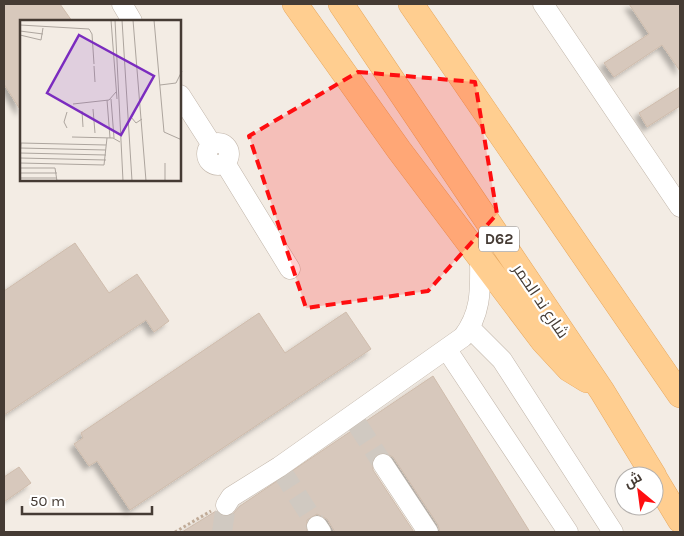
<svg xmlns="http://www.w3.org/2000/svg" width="684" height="536" font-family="Karla,Cairo,sans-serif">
	<defs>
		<filter id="shadow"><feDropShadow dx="-4.5" dy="4.5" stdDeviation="2.5" flood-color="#0004"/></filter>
	</defs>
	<rect width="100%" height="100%" fill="#f3ece4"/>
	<path fill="#d7c8bc" stroke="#cfbcac" filter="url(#shadow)" d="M4,4H60L72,21H21V111L4,84Z
		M629,4H680V71L662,45L614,77L604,63L649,34Z
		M680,87V106L647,127L639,113Z
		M75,243L109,293L137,274L169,321L154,332L146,320L4,415V291Z
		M346,312L371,349L130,510L97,461L89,466L74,444L83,438L81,433L259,313L285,353Z
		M433,376L530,532H440L438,525L393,457L383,452L373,458V470L414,532H335L327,519L317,514L307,520V532H182L216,511L225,517L232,515L240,506Z
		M19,467L31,483L4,502V477Z"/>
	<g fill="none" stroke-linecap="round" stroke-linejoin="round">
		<path stroke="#d0c9c1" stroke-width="20" stroke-dasharray="20 10" stroke-linecap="butt" d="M357,424L383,464
			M281,470L317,526
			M222,532L226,505"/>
		<defs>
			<path id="minor" d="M122,4L132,21
				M543,4L680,207
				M180,95L212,145
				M207 154a11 11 0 1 1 22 0a11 11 0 1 1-22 0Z
				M225,163L290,269
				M470,328L502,360L613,532
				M447,350L568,532
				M383,464L428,532
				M226,505L231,497L279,467L463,337C483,311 480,286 480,255
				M317,526L321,532"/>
			<path id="major" d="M295,4L399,150L543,341L569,369L587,380
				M341,4L602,391L654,476
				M411,4L680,395
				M654,477L680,520"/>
		</defs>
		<use href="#minor" stroke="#c1b5a9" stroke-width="21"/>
		<use href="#major" stroke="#e7a85e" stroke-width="26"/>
		<path stroke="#c0ab97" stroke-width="3" stroke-dasharray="2.5 2.5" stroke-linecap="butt" d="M175,532L211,511"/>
		<use href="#minor" stroke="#fff" stroke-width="20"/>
		<use href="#major" stroke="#ffce90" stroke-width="25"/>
	</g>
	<path fill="#ff0e10" fill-opacity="0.2" stroke="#ff0e10" stroke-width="4" stroke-dasharray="10 6" stroke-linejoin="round" d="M358,72L475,82L497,214L428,291L306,308L249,136Z"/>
	<g text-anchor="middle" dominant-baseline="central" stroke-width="4.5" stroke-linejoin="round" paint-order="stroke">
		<rect fill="#fff" stroke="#7d7671" stroke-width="1" x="479" y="226.5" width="40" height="25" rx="4"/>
		<g font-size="15" font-weight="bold" fill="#453b34">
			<text x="499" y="239">D62</text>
		</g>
		<g font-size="16" fill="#453b34" stroke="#fff">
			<text transform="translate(541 301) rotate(56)">شارع ند الحمر</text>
		</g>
	</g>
	<g transform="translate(20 20)">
		<rect width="161" height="161" fill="#f3ece4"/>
		<path fill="none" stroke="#ada59e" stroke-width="1" d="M91,0L97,79M95,0L103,161M102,0L112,161M113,0L126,161M134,0L144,112L162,120M0,5L69,9L72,14L74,44M0,11L23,14M0,15L21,20L23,8M74,46L75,62M140,65L156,63L162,51M91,79L94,118M87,80L90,118M53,84L89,80L96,72M73,89L75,113M62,91L63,107M111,97L116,103L122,99M47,108L44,102L47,92M52,117L93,118L100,122M0,128L86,130M0,133L86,135M0,136L1,123L86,125M0,138L86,140M0,143L84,145L87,118M0,148H35L37,161M0,153H37M0,158H37M145,161V143"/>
		<path fill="#7b2cbf" fill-opacity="0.15" stroke="#7b2cbf" stroke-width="2.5" d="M59,15L134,56L101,115L27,73Z"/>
		<rect width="161" height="161" fill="none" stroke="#453b34" stroke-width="2.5"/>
	</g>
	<rect width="684" height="536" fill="none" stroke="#453b34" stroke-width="10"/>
	<g transform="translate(639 491) rotate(331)"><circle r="24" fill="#ffffff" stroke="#b5b1ae"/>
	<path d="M0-4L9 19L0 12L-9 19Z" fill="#ff0e10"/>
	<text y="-8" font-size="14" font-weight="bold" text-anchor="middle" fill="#453b34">ش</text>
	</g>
	<path d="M22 506v8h130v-8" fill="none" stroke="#453b34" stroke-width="2.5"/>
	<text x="30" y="506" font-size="15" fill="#453b34" stroke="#ffffff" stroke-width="4" paint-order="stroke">50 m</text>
</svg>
